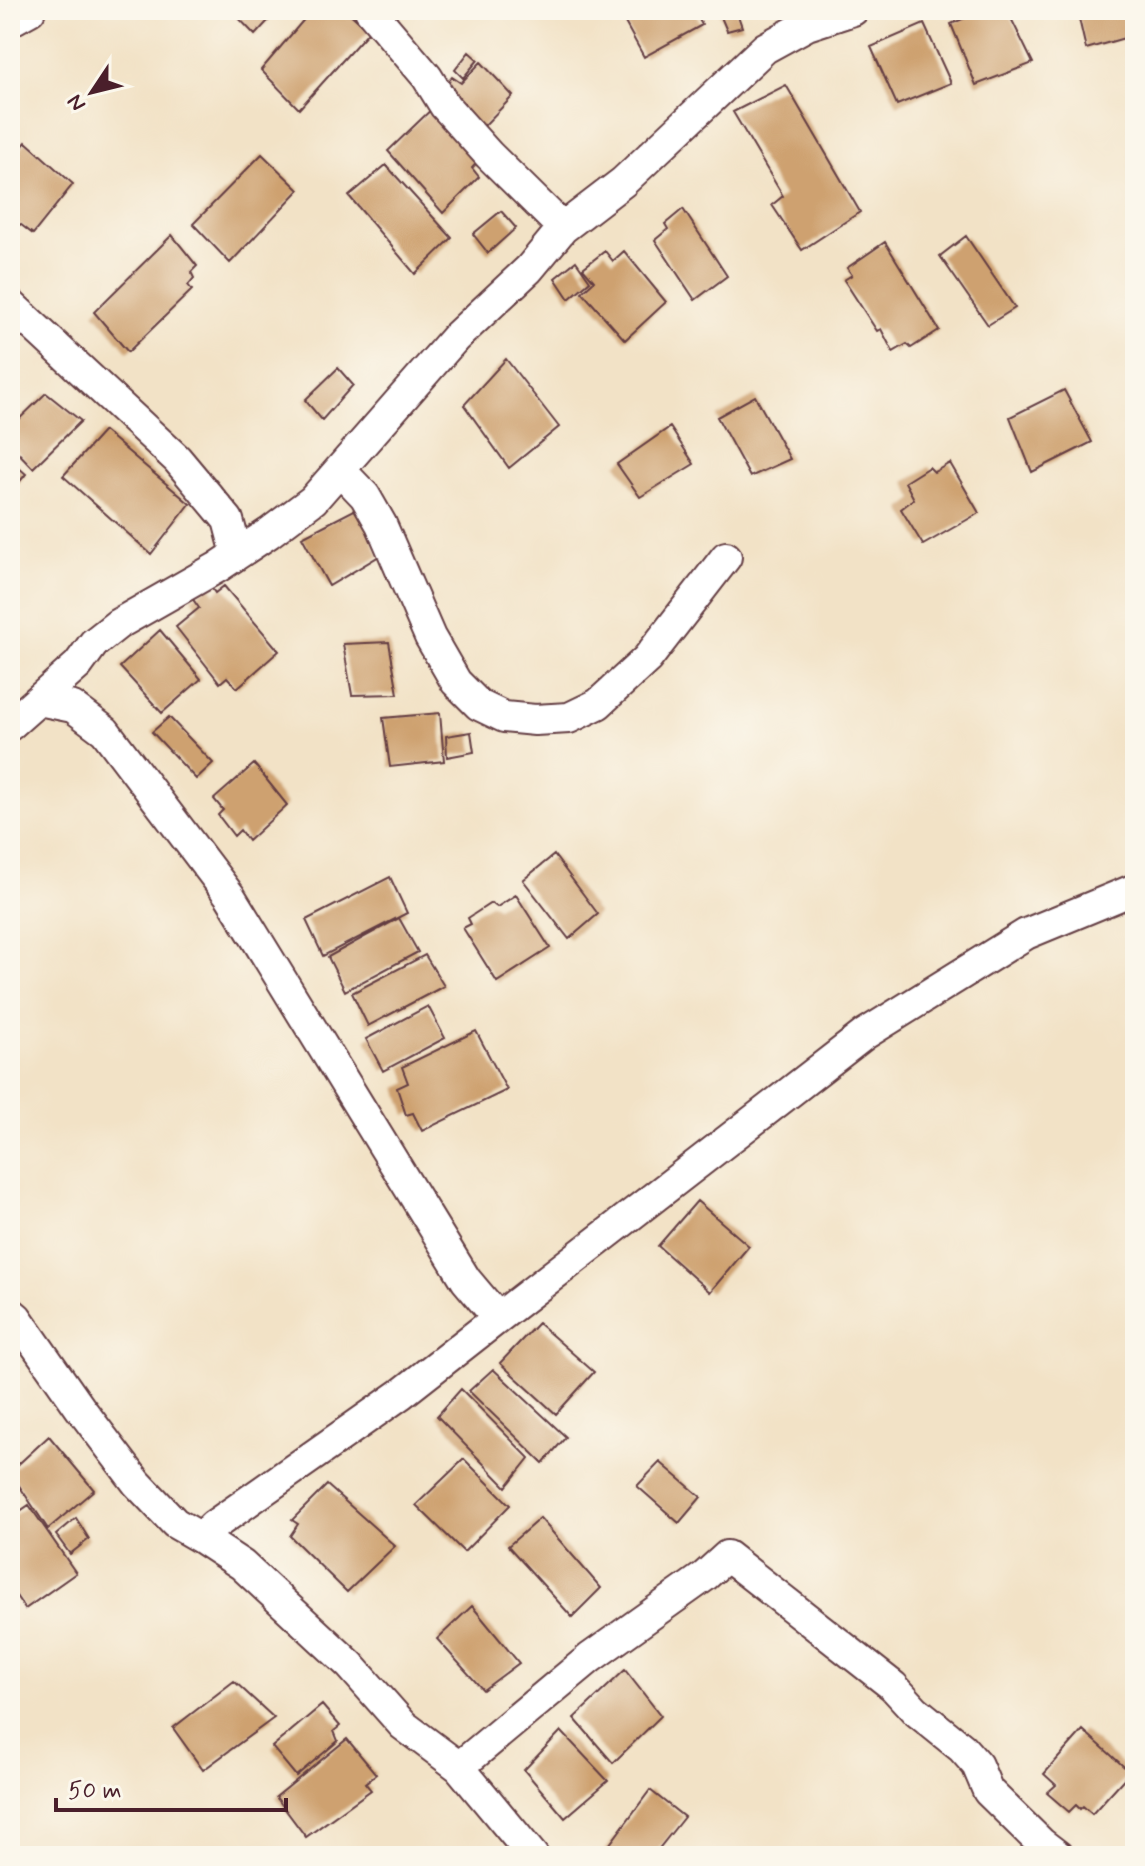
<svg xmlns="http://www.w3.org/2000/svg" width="1145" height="1866" font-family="Mynerve,sans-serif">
	<rect width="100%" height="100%" fill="#fbf7ec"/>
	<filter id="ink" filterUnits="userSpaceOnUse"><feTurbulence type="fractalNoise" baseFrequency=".0125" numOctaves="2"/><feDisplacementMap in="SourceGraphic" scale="16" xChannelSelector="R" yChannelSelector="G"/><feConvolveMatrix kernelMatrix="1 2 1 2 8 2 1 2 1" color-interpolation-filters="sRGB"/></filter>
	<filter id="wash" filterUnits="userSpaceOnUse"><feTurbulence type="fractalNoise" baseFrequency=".006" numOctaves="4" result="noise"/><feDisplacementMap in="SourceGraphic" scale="32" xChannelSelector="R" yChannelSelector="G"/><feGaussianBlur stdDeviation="1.8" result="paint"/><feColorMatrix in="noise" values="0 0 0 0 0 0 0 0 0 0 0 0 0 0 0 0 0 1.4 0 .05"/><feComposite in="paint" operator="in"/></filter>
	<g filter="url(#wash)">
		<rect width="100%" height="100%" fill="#f2e2c6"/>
		<g id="blocks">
			<path fill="#cea170" d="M231,10H278L255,35Z
				M312,10H346L369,31L299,109L261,70Z
				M618,10H694L702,25L644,57Z
				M718,10H736L742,27L727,31Z
				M983,10H1007L1033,63L976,85L951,24Z
				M1077,10H1132L1135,35L1086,49Z
				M924,24L951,83L897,105L871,47Z
				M469,52L478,60L463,78L455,70Z
				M481,62L513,96L479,131L441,91L452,77L461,83Z
				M786,85L860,212L802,250L772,205L783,196L733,112Z
				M438,103L484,155L472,168L479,177L443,213L388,151Z
				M26,142L73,184L33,234L20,224L14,230L10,226V162Z
				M262,154L299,190L230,263L193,224Z
				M386,165L452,238L415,274L349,196Z
				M683,209L727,276L695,300L655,240L668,229L665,224Z
				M501,211L516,228L488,253L473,234Z
				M172,235L197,266L191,272L194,278L188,285L192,290L128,352L94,312Z
				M966,236L1015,308L988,325L940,256Z
				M885,242L939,330L911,348L907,344L893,352L881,329L877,331L844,280L852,275L847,268Z
				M605,251L613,261L624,251L666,302L625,340L582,292L594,281L583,268Z
				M576,261L590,281L569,299L555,278Z
				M506,359L559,427L509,468L464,405Z
				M338,368L353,385L322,420L305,400Z
				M1064,390L1092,442L1032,472L1010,417Z
				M46,393L81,421L33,468L10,444V428Z
				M755,396L790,459L750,477L717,417Z
				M670,427L694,464L640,497L617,464Z
				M104,431L190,504L151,554L63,476Z
				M10,460L26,474L10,493Z
				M950,463L979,513L923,545L901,509L914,499L905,482L929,467L934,472Z
				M360,507L376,535L372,540L379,556L329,586L302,537Z
				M210,586L215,593L224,586L279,651L237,688L227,677L220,683L176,627L199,608L192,598Z
				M160,630L201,679L162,713L120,667Z
				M389,642L398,694L352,695L343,644Z
				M440,713L444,761L390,767L383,718Z
				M169,717L213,763L196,779L152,732Z
				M471,732L474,752L447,757L446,736Z
				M254,764L287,805L248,841L240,830L234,836L218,815L223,810L214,799Z
				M554,855L598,914L569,939L523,880Z
				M390,877L407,913L323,956L306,920Z
				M516,895L550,948L497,982L463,928L471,924L468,918L491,903L497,907Z
				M399,918L418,952L345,991L328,957Z
				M425,955L444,986L368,1026L352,993Z
				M428,1006L445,1038L383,1071L366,1039Z
				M476,1031L507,1090L422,1131L413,1113L406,1115L397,1088L408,1083L402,1067Z
				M697,1201L749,1246L710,1292L658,1246Z
				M538,1323L594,1372L556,1414L500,1363Z
				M493,1369L566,1437L543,1463L469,1391Z
				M461,1389L529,1458L506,1487L437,1416Z
				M49,1436L94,1490L48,1529L10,1472Z
				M464,1459L510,1505L464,1552L416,1505Z
				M660,1462L701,1497L679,1523L637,1486Z
				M327,1485L395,1546L347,1592L290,1536L298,1524L292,1520Z
				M29,1505L76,1573L25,1609L10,1587V1518Z
				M76,1518L89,1539L70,1554L56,1535Z
				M540,1518L601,1588L572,1617L508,1546Z
				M472,1606L519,1663L483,1690L437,1639Z
				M625,1670L661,1716L613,1763L574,1718Z
				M234,1681L274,1718L203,1770L173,1728Z
				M322,1705L340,1726L334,1731L338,1741L296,1776L272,1747Z
				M1083,1730L1130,1772L1092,1814L1083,1806L1080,1809L1076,1805L1069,1812L1047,1793L1056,1785L1044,1774Z
				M561,1731L608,1781L565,1818L524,1770Z
				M347,1739L376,1774L365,1783L371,1790L306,1837L276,1797Z
				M650,1790L684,1817L653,1856H601Z"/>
		</g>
	</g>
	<g filter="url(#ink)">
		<use href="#blocks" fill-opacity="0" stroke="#633c42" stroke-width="2"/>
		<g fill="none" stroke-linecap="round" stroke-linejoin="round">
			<defs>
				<path id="minor" d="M370,10L427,77L445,106L489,155L563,228
					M10,21L30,10
					M10,304L177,459L228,520L237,554
					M341,471L365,496L381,524L430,637L456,682L479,705L504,717L535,720L569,718L598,704L647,659L726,557
					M39,700L73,707L105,731L230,896L466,1280L498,1318L865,1034L1026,934L1135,889
					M10,725L78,665L94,643L118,624L218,567L269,533L313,500L455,338L529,269L563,228L623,182L765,48L807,25L853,10
					M10,1312L17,1318L80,1408L137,1483L175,1523L201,1538
					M498,1318L401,1394L213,1526L201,1538L242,1565L350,1665L403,1725L459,1767L533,1856
					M459,1767L590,1658L705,1576L727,1556L893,1686L915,1710L962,1748L977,1765L988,1791L1041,1843L1058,1856"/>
			</defs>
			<use href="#minor" stroke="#633c42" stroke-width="34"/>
			<use href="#minor" stroke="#fff" stroke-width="30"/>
		</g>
	</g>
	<rect width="1145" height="1866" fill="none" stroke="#fbf7ec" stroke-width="40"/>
	<g transform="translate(92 92) rotate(235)" stroke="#fbf7ec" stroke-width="6" paint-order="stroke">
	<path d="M0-6L14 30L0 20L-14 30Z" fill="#4a1f2b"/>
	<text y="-12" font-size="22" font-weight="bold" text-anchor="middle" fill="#4a1f2b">N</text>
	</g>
	<path d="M56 1798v12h230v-12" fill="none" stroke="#4a1f2b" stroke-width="4"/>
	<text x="68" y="1798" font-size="24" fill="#4a1f2b" stroke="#fbf7ec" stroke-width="6" paint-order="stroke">50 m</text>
</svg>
